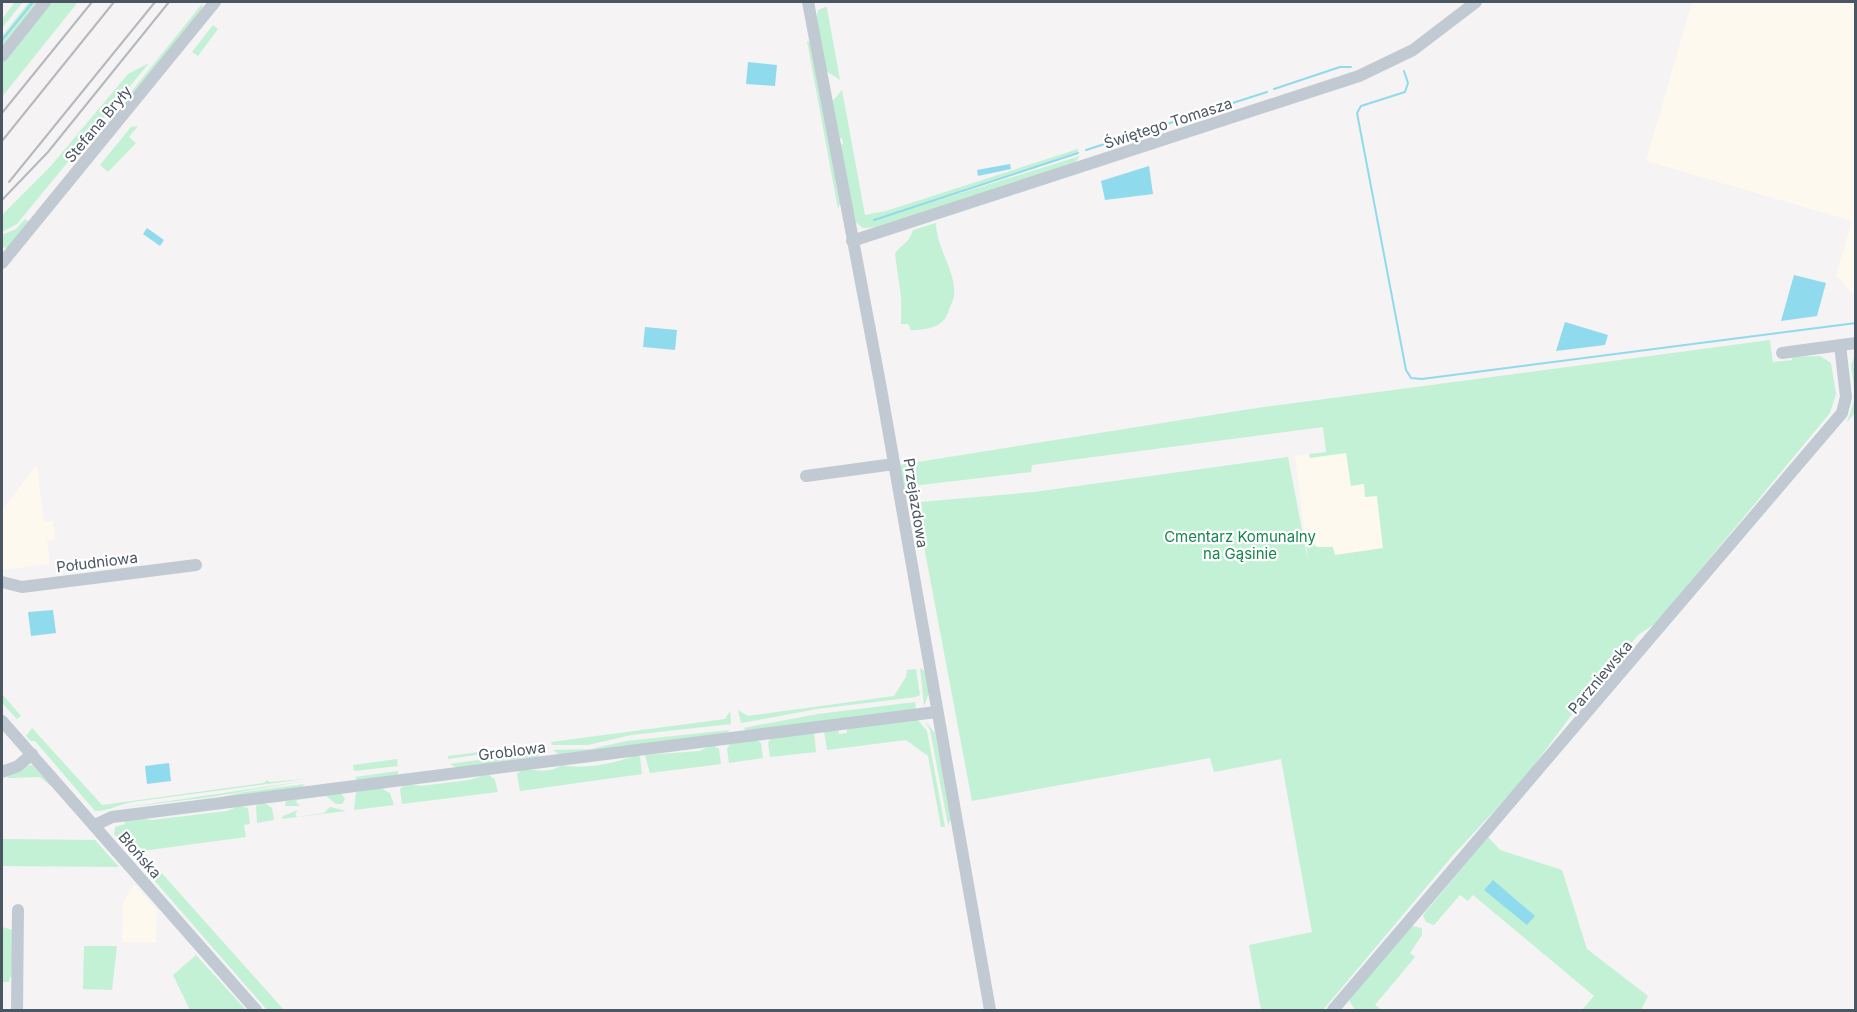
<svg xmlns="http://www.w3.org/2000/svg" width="1857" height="1012" font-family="Inter,sans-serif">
	<rect width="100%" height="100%" fill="#f5f3f3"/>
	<path fill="#fdf9ef" d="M1692,2H1855V296L1836,275L1852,221L1646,161Z
		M1369,446L1384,552L1308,562L1295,456Z
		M37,465L44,522L53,521L55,539L47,541L50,564L2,570V510Z
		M134,884L157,910L156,943L122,942L123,904Z"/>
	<path fill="#c3f1d5" d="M15,2H23L2,28V19Z
		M29,2H39L2,49V36Z
		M51,2H78L2,97V63Z
		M199,2L17,224L2,232V217L5,212L50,167L128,74L149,63Z
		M202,4L203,11L135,96L131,92Z
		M825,7L827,8L840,80L826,71L816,21L818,10Z
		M213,25L218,29L198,56L192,52Z
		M807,41L810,42L841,201L838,209Z
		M842,90L865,215L886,211L1078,149V152L874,220L1080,156L1074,164L876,227L863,228L855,222L840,145L843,144L842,138L838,139L833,101Z
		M138,126L129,137L136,143L108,172L100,165L131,127Z
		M25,219L29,222L9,248L2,247V235L16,229Z
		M936,223C936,248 957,272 954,297C953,302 950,305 949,310C944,327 929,330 911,330L908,324H901V297L895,254C901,243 907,247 913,230Z
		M1770,340L1773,362L1792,360V357L1820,356L1831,363L1836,394L1830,413L1656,623L1638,635L1573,713L1524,779L1454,854L1323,1010H1261L1249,945L1312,932L1281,759L1214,772L1210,758L972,801L919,520L920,502L1034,492L1288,457L1308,561L1305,535L1317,547H1333L1335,555L1383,548L1377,496L1365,497L1364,484L1351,486L1346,453L1310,458L1309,454L1326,452L1323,427L1032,465L1031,472L904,487L899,465L1250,409Z
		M1855,355V413L1847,422L1855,398L1851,365Z
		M920,668L925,671L929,693L924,706Z
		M916,669L920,695L916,697L817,709L741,723L738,710L748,716L894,696L906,677L907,670Z
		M2,694L21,716L17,719L2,703Z
		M915,702L916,710L747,731L743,728L818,714Z
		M730,711L731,724L631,735L588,745H552L551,742L725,719Z
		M917,719L927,731L945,827H941L928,756L906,740L827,750L824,731L838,729L839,734L847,733V728Z
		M925,721L935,733L951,819L948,825L930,730Z
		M32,728L102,805L264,783L267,780L269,782L305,779L163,798C151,800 134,801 124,804C114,807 106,811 95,811L35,741H31L26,736Z
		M730,730L727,733L560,755L553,750L591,749L626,741Z
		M814,732L816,752L770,757L768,743L771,738Z
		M756,740L761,743L763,758L729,763L727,749L730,744Z
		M541,744V746L448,759V756Z
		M713,745L719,749L721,764L650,773L645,755L699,751Z
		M542,751L538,757L459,769L450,764Z
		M637,755L640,757L642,774L520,791L517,774L521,770C535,769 549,774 562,765C584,770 616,763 637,755Z
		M397,759L398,766L354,771L353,765Z
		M31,765L33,766L53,788L40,777L7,778L9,773Z
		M398,771V775L358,781L355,777Z
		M488,774L495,780L498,792L402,804L400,789L406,784L421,786L469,780Z
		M305,781L211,797L121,808Z
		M305,784L302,787L211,800L238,793Z
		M381,788L390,793L394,805L354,810L356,792Z
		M341,793L345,799L342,804H336L326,796L297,800L296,802L300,806H285L286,801Z
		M263,802L272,808L274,820L257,823L256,806Z
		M239,806L248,808L250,824L244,825L246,837L142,851L284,1010H267L114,834L115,827L125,824L124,820L138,818L152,820L227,811Z
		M330,807L346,811L282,819L283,816L298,810L295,814L297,817L324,813Z
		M1488,837L1500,850L1562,870L1587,949L1648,996L1641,1010H1582L1594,996L1473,895L1468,901L1460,895L1434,925L1426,922L1423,915Z
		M2,839L95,840L119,867L2,866Z
		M1411,926L1422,928V935L1410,953L1415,957L1375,1005L1382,1010H1355L1349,1000Z
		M2,927L13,930L12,976L10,977L9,982H2Z
		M84,946H117L112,990L83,989Z
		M196,955L246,1010H190L173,975Z"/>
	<path fill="#90daee" d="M748,62L777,65L775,86L746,84Z
		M1010,164L1011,169L978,176L977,170Z
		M1149,166L1153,194L1105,200L1101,181Z
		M147,228L164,240L160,246L143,234Z
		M1794,275L1826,283L1817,316L1781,321Z
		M1565,322L1608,335L1605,345L1556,351Z
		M645,327L677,330L675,350L643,347Z
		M53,610L56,633L31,636L28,612Z
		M169,763L171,781L147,784L145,766Z
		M1493,880L1535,916L1527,925L1484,890Z"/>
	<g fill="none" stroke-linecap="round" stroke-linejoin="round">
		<path stroke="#90daee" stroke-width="2" d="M2,40L33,2
			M1404,71L1408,83L1405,92L1361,106L1357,113L1406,370L1411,378L1422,379L1856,323
			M1274,89L1340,67H1351
			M1086,150L1267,92
			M874,220L1078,153"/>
		<path stroke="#c1cad2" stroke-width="12" d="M808,2L880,383L990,1010
			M2,56L45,2
			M852,241L1359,76L1413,50L1476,2
			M2,263L215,2
			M1782,353L1856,343
			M806,476L894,464
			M2,582L22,587L196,565
			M2,721L256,1010
			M2,772L18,766L32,754
			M95,825L112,817L936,712
			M17,1010L18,910
			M1333,1010L1842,413L1846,397L1840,345"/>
		<path stroke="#b5b8bd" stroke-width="2" d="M2,113L92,2
			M2,141L114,2
			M9,182L155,2
			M2,200L48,152L169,2"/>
	</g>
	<g text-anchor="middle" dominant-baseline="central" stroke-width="4.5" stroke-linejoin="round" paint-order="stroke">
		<g font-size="15" fill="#4a5661" stroke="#fff">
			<text transform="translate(1168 123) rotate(-18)">Świętego Tomasza</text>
			<text transform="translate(98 124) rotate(-50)">Stefana Bryły</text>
			<text transform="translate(916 503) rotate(81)">Przejazdowa</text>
			<text transform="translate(97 562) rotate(-7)">Południowa</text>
			<text transform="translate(1600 677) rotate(-50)">Parzniewska</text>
			<text transform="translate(512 751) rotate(-7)">Groblowa</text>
			<text transform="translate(140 855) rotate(49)">Błońska</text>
		</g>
		<g font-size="15" fill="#17864f" stroke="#fff">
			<text x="1240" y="536">Cmentarz Komunalny<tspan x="1240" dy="17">na Gąsinie</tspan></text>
		</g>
	</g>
	<rect width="1857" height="1012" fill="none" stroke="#4a5661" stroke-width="6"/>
</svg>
